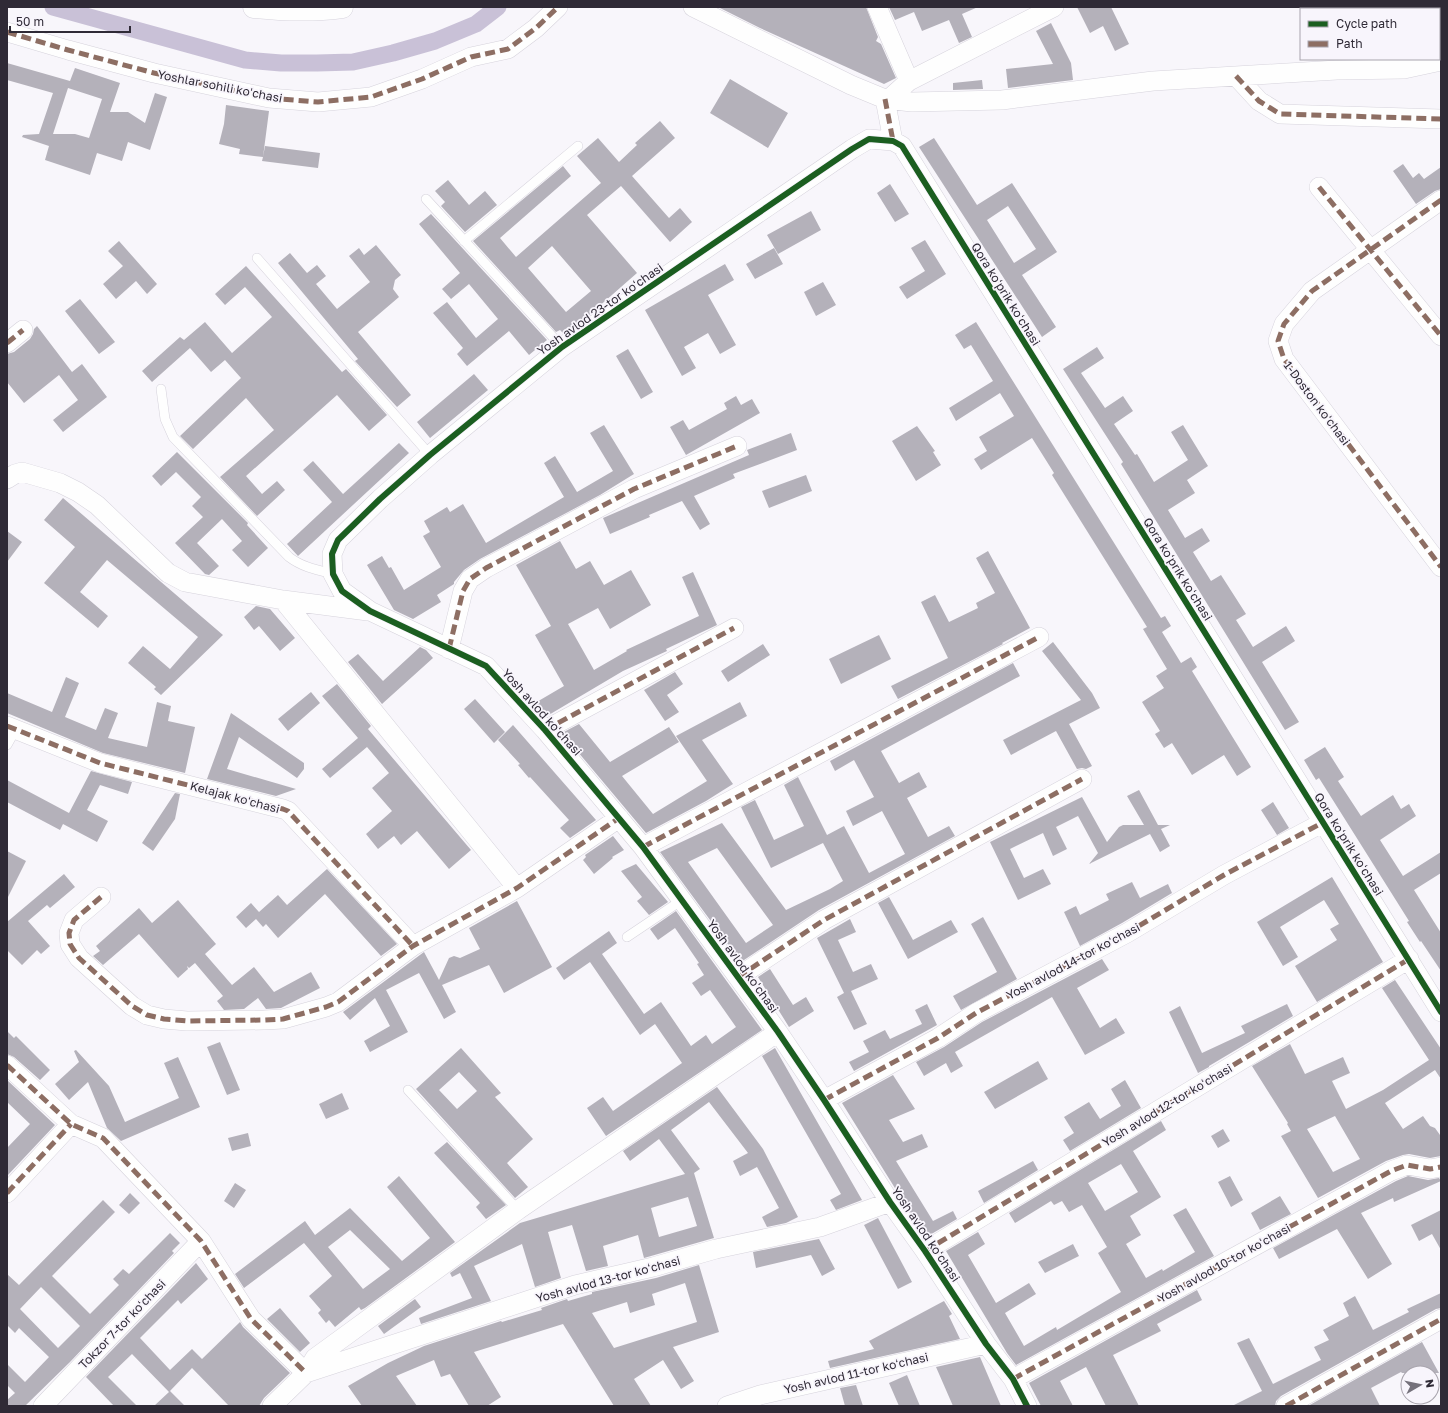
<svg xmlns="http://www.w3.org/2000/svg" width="1448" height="1413" font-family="'Golos Text',sans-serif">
	<rect width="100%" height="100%" fill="#f8f6fb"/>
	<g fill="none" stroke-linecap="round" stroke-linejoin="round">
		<path stroke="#c9c1d7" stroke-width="17" d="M53,7L245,60L281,63H317L353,62L393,53L435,41L476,24L498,7"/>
	</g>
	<path fill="#b4b1ba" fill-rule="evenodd" d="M718,7H866L878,37L876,41L881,44L896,78L884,84L760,28Z
		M889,7H978L962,14L972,37L959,43L949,20L922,31L914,12L895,20Z
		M1077,7H1111L1129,44L1115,51L1103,26L1090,33Z
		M1051,23L1071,63L1073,80L1008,88L1006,69L1053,64L1036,31Z
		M7,63L70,81L75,68L120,83L110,112H128L145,123L155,93L167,97L150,150L128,142L122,161L97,153L90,175L45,160L49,146L22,137L23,135L39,134L53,93L7,80ZM68,88L102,99L89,138L75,134H53Z
		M730,79L788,113L768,148L710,113Z
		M982,80L983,89L953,90V83Z
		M226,105L269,111L263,157L265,146L320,153L318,168L262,161L263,157L239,154L240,149L219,144L224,124Z
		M660,121L675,138L632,176L669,218L680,208L692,222L670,242L621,186L587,215L637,273L588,316L563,333L560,330L556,332L473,241L563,166L571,176L500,238L516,257L601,183L577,156L598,138L619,162L637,145L635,143ZM552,246L591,291L566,312L528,268Z
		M934,138L977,205L1012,183L1057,252L1022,275L1056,327L1042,337L919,147ZM1008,206L1036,249L1014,263L987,220Z
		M1403,164L1413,178L1419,173L1424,179L1441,167V189L1435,191L1416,204L1393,171Z
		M448,180L469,205L485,191L497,205L465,232L441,206L445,202L435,191Z
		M890,184L909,214L895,222L877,193Z
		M811,211L821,230L778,254L767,235Z
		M431,214L547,340L529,355L509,331L467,366L457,354L463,348L433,313L447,302L476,338L498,319L469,284L451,299L442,289L460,273L419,224Z
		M925,240L946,274L907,299L899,287L925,271L911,248Z
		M119,241L157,284L147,294L136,281L116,299L103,284L123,266L108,251Z
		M376,245L401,275L395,280L393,289L399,297L358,332L411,395L397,407L355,361L358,359L278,263L290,253L307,273L317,265L326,276L316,284L337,309L370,282L349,256L359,248L364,255Z
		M774,248L783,264L755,279L746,264Z
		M725,264L734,280L708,295L736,345L720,354L708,333L684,347L696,368L682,376L645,310Z
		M246,266L342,372L346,369L387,415L369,431L337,395L246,476L262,494L277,481L285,490L257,516L220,477L274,430L246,398L193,449L180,436L241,378L225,360L211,372L190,348L152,382L142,371L180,337L184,340L205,322L232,353L272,317L245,287L225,305L215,294Z
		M823,282L836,305L816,316L804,292Z
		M80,299L115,342L99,354L65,311Z
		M976,322L1161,618L1165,616L1171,626L1162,632L1181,663L1191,657L1197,667L1192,671L1251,767L1237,776L1224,755L1192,775L1172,743L1164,748L1155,734L1160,731L1142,702L1164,688L1156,676L1167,669L1143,629L1147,627L1052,475L1054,473L1032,438L981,470L974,459L987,451L979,437L1014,416L1000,393L956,421L949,408L993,381L971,345L964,349L955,335Z
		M37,326L72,372L82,364L107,397L63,432L53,420L78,400L59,375L24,403L7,382V354L14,352L30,339L33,334L34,329Z
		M1097,347L1104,358L1081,373L1105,408L1123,396L1133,411L1114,424L1135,455L1137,454L1154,482L1188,460L1171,432L1183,425L1208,466L1187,480L1195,493L1168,510L1185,538L1202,528L1210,541L1193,552L1211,581L1221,575L1246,614L1236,620L1253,647L1286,626L1295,641L1262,662L1299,722L1285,730L1121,464L1123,462L1063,369Z
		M628,349L653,392L641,399L616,356Z
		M474,374L488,390L430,438L417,422Z
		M736,396L741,405L752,399L760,413L686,455L670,427L683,420L689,430L727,409L724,403Z
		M604,425L634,474L600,495L480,559L464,570L454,582V584L437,595L441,602L413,619L394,610L367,565L382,556L389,568L391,567L404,590L441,567L423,536L430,532L424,521L447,507L450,512L463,504L486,543L564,497L544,463L555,456L577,492L613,471L590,433Z
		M917,426L935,451L933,452L941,465L916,481L892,441Z
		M791,433L797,450L733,474L735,478L694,496L710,524L700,530L682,501L649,515L650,517L610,534L603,518L749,455L747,450Z
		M399,443L409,453L298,556L287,544L332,502L303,470L313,461L343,494Z
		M177,452L248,523L247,525L268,548L248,567L232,550L242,541L222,519L197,543L219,566L209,575L205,574L175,543L203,517L192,506L201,497L176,472L161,486L152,476Z
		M806,475L812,491L769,508L762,491Z
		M63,498L223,635L161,695L154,689L156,687L128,663L143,646L170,669L198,637L107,560L80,592L108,616L98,628L44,583L75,547L44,520Z
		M7,531L22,542L7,562Z
		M560,541L576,569L590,561L604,585L631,570L651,605L610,629L598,608L568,624L594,670L627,651L626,650L699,616L682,577L693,572L717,625L666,649L667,651L623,671L547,716L535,703L564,686L535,635L551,626L516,565Z
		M988,551L1030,628L1002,643L1003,644L898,699L891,686L948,658L921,602L935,595L949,622L978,608L976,603L995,593L976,558Z
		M256,606L270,609L295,638L280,651L259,626L254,630L244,617Z
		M879,635L891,659L841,684L829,659Z
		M1053,642L1092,693L1100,708L1069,724L1092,766L1086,769L1082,768L1077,769L1056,731L1011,755L1003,740L1081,700L1042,651Z
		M763,644L770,655L728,682L721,671Z
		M420,647L426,650L433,658L382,704L348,662L358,654L383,681Z
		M1013,663L1020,676L881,751L899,783L919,772L927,787L907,798L928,837L949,826L955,836L819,910L741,962L660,852L722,823L786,910L830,889L843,881L823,843L771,868L741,807L755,800L774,840L804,826L784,785L798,777L827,835L844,826L869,873L905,854L882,811L853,826L846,811L874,797L854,760L835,771L830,761ZM717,848L773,925L746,943L688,862Z
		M675,672L683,684L667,695L679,712L665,721L644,690Z
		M66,677L79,683L65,717L96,730L105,708L118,713L108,738L147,747L157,702L171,706L168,721L195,727L185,773L103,753L7,713V693L52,712Z
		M337,684L371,726L368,729L471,850L449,869L417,831L401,845L394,836L378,849L366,834L392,811L372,788L389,773L367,747L330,778L322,769L358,738L322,696Z
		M311,692L320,703L288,731L278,719Z
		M475,699L505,732L494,743L464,709Z
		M740,702L747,716L702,740L733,784L706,801L646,833L562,733L579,724L610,762L669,727L679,742L622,776L653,814L707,781L676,736Z
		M231,713L304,763V769L297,778L239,737L227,769L296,789L276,796L207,779Z
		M513,725L596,820L570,838L560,828L569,820L530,777L529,778L518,765L520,764L498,740Z
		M1325,747L1344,777L1338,781L1361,816L1393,795L1401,809L1409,804L1416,816L1380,840L1403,876L1441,852V873L1414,890L1441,933V971L1421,941L1420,942L1407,922L1409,921L1319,778L1316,780L1304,760Z
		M91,771L132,782L128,794L100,785L87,810L108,821L97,842L63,824L60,830L7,802V780L69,813Z
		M1139,790L1158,825H1170L1161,829L1170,846L1160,852L1150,834L1089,864L1098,853L1078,816L1056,827L1067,849L1053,856L1043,833L1010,849L1024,878L1043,869L1051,884L1018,900L990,842L1082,797L1107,842L1119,827L1123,825H1144L1127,796Z
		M175,793L180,794L175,819L153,851L142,843Z
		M1273,802L1289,828L1277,835L1261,810Z
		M613,836L624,850L612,857L613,858L594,874L583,860L586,857L585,855Z
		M7,851L26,861L7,899Z
		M636,864L668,902L649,915L637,901L642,897L621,871Z
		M327,869L397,944L381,956L325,894L278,938L266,924L263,927L256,919L246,928L236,917L251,903L259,912L278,895L287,905Z
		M64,874L75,887L50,908L47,905L28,921L50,946L41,954L37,950L22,965L7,950V922Z
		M1332,877L1383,962L1317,1002L1295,966L1337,940L1330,929L1339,924L1324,900L1280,927L1298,957L1283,966L1257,922Z
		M1132,882L1140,898L1168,884L1172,893L1122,923L1080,946L1064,912L1076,906L1080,915L1109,900L1106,894Z
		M889,897L913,940L951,920L958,932L908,959L878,903Z
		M178,900L216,944L205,954L232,985L254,967L274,992L311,972L320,988L281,1008L266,1009L258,998L244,1009L224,1010L217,1001L223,996L195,963L189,968L187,966L188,969L178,978L139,934L103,965L93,956L100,951L96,946L139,908L152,923Z
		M517,901L552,967L504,993L489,965L442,985L456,1012L444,1019L419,973L386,990L408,1032L370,1052L364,1041L390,1026L375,998L350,1020L343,1012L424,952L439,980L449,958L454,956L460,958L480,949L469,928Z
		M676,911L762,1030L606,1136L587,1108L603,1097L613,1111L682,1063L655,1024L640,1035L590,962L564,980L556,968L609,931L617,943L602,954L644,1014L661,1002L691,1046L706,1035L712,1044L736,1027L710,990L701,996L692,983L704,975L697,964L699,963L675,928L658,940L650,929Z
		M983,917L1017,979L961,1010L953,996L997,972L971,924Z
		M850,919L856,932L838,940L853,972L871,964L878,979L851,991L867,1024L854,1030L837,997L844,993L817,938Z
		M1102,959L1109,970L1077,988L1100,1028L1116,1018L1125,1033L1085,1055L1052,997L955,1052L963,1066L951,1073L946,1063L924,1076L916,1062L944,1047L982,1022Z
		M770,969L793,1005L806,997L814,1011L789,1027L758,977Z
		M1395,980L1441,1049V1079L1435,1070L1385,1103L1403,1129L1423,1116L1430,1126L1435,1128L1440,1135L1441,1156L1430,1158L1409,1154L1403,1155L1386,1161L1318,1198L1281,1136L1291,1131L1287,1124L1288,1123L1252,1066L1290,1044L1305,1074L1343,1057L1350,1073L1332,1081L1346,1109L1383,1090L1429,1060L1382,988ZM1335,1116L1360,1159L1333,1172L1307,1129Z
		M927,1004L937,1025L854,1071L849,1062L869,1052L863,1041L885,1030L890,1039L922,1024L915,1010Z
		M1287,1004L1293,1016L1209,1066V1067L1198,1073L1169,1012L1180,1006L1202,1053L1245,1033L1241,1026Z
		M7,1031L14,1038L16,1036L50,1070L40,1080L14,1057L7,1054Z
		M220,1042L240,1090L227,1095L207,1047Z
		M461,1048L501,1093L495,1097L533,1139L507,1163L528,1187L515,1198L416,1089ZM459,1072L477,1091L457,1109L439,1090Z
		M775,1048L823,1132L862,1200L836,1210L830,1200L841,1194L762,1056Z
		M76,1050L109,1086L125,1122L179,1098L164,1063L178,1057L200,1107L121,1141L107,1128L88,1082L69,1100L55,1084L79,1062L74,1051Z
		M1038,1061L1048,1079L995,1109L984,1092Z
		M893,1075L915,1109L889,1120L903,1142L922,1134L928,1147L896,1161L933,1221L953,1211L957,1219L928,1236L908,1209L842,1103Z
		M7,1080L55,1125L7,1176V1148L30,1124L7,1102Z
		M1125,1080L1141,1108L1070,1151L1063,1140L1074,1133L1064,1117L1089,1102L1100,1119L1121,1106L1111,1089Z
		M717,1087L763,1149L798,1217L786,1223L767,1227L762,1217L779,1208L757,1167L740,1176L733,1161L748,1153L709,1102L671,1130L700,1169L694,1173L714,1238L644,1258L638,1235L603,1246L608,1266L586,1271L572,1225L548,1232L561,1278L535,1287L522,1244L474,1266L491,1301L421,1324L419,1318L472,1298L460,1273L452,1277L450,1273L520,1223L685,1174L659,1139L630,1161L623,1151ZM688,1197L697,1226L659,1237L651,1208Z
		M342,1093L349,1109L326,1119L319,1104Z
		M1161,1121L1166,1130L1133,1151L1161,1197L1130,1216L1141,1235L1126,1244L1146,1278L1162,1269L1163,1271L1195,1252L1173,1215L1186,1208L1214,1256L1016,1365L1007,1353L946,1251L978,1232L985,1244L968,1255L996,1303L1029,1283L1036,1294L1005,1313L1024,1346L1056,1327L1057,1330L1121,1292L1098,1253L1107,1247L1082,1205L1069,1212L1062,1201L1054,1205L1051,1201L1015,1223L1009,1213ZM1121,1164L1138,1192L1105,1211L1088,1183Z
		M1223,1129L1230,1141L1218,1148L1211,1136Z
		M248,1133L251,1146L232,1151L228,1138Z
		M447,1142L506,1205L486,1219L476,1207L480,1203L434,1153Z
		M1033,1161L1038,1170L984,1203L978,1191Z
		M399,1176L455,1242L365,1308L361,1310L359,1307L335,1327L329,1320L326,1323L318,1313L321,1310L309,1296L332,1276L304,1243L244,1288L235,1274L305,1221L315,1235L350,1208L402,1261L430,1238L387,1187ZM350,1230L390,1269L363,1289L328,1247Z
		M1230,1176L1243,1200L1231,1207L1218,1182Z
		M1408,1176L1428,1180L1439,1178L1441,1181L1394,1202L1393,1198L1361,1213L1392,1264L1368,1279L1337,1229L1279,1259L1273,1248L1396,1181Z
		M235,1183L246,1190L234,1208L224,1201Z
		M130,1193L140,1203L129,1214L119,1205Z
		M1280,1196L1291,1214L1260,1230L1251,1213Z
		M103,1200L115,1212L52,1276L90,1314L119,1285L113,1279L123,1269L129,1274L170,1233L180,1243L172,1251L174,1253L70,1362L25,1406H7V1400L15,1393L7,1385V1364L25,1382L49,1357L19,1328L15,1333L7,1325V1274L19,1285ZM41,1287L80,1326L58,1348L20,1309Z
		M1441,1210V1250L1432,1234L1419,1241L1411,1225Z
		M878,1218L912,1282L898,1289L864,1225Z
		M819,1239L835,1269L822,1276L811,1255L756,1268L753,1252Z
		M1073,1244L1079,1256L1045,1273L1038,1262Z
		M196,1263L208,1279L181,1304L178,1300L140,1338L170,1370L192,1349L202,1359L240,1322L243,1327L290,1373L264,1398L259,1406H229L192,1368L170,1391L185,1406H154L169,1392L132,1354L108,1377L137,1406H114L86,1377Z
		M699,1265L719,1332L673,1347L694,1381L681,1389L663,1360L634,1379L651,1406H614L563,1324L474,1352L501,1397L487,1406H469L450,1374L441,1377L434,1360L396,1376L417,1406H362L348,1386L388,1363L424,1346L501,1321L502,1322L542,1310L541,1308L567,1299L568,1301L592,1294V1292L656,1278ZM685,1283L697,1322L614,1348L592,1313L627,1302L630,1313L655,1305L652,1294Z
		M1197,1290L1202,1300L1157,1324L1161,1331L1113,1355L1139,1406H1106L1086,1367L1060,1381L1073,1406H1041L1029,1383Z
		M1441,1293V1308L1436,1309L1281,1396L1276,1401L1275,1406H1232L1262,1391L1237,1343L1249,1338L1273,1384L1321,1360L1314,1347L1329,1340L1323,1330L1349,1316L1343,1303L1355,1296L1373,1330L1409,1312L1407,1309Z
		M415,1299L421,1307L384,1334L378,1326Z
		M944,1301L952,1314L949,1316L960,1339L830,1368L828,1361L874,1349L869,1341Z
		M280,1308L310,1343L300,1352L267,1319Z
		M1422,1342L1439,1373H1402L1401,1372L1371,1388L1380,1406H1308Z
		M980,1357L1001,1406H953L936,1367Z
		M907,1375L920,1406H899L889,1383Z
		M856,1385L863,1406H845L840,1388Z"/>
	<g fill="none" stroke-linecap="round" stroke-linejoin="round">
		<defs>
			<path id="lane" d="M426,199L562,347
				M464,241L578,146
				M257,258L430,455
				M161,389L165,419L173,437L289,557C302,567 317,570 333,574
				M7,745L16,729
				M627,937L682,900
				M408,1090L518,1210"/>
			<path id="street" d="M693,7L851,85L885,99L912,102L1002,100L1153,81L1337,70L1404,69L1441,61
				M877,7L909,81
				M7,32L68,50L154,73L269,98L318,102L371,97L422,79L471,57L508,49L536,28L558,7
				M1236,76L1259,101L1280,114L1441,119
				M885,99L893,141
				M889,99L909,81L1054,7
				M1319,187L1441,336
				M1441,200L1312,291L1284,324L1278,341L1284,359L1441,567
				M7,343L23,330
				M7,479L15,474L22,472L60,483L78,492L97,505L168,573L185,582L283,600L368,611
				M283,600L517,888
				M449,649L463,591L470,579L486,568L634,489L737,446
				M7,726L100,763L283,809L288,811L413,946
				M545,730L734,628
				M643,847L1039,637
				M101,897L74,920L69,933L70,944L79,958L132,1006L147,1015L164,1019L187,1021L264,1020L283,1019L326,1007L338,1002L413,946L517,888L619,818
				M738,977L824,920L1082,779
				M7,1065L71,1124L103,1138L201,1241L251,1319L306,1373L575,1285L653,1267L716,1249L820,1227L890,1202
				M824,1100L938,1038L976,1013L1127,933L1224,875L1322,823
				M7,1193L71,1124
				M925,1251L1409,959
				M1013,1379L1391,1171L1407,1165L1430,1169L1441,1167
				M43,1406L201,1241
				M272,1406L306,1373L315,1358L518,1210L778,1032
				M727,1406L760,1395L986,1344
				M1027,1406L1013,1379L986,1344L925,1251L890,1202L824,1100L778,1032L643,847L545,730L486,666L370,611L342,591L333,574L332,554L338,540L380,499L430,455L562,347L852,149L869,139L893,141L902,146L1441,1012
				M1286,1406L1441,1319"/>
			<path id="secondary" d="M254,7C283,10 313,11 342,7"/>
		</defs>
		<use href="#lane" stroke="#d6d3dc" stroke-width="10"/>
		<use href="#street" stroke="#d6d3dc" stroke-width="20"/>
		<use href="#secondary" stroke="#d6d3dc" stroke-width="23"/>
		<use href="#lane" stroke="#fefefe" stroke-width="9"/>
		<use href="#street" stroke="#fefefe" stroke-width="19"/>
		<use href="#secondary" stroke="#fefefe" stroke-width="22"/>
		<path stroke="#8d6e63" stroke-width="5" stroke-dasharray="10 5" stroke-linecap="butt" d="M7,32L68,50L154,73L269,98L318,102L371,97L422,79L471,57L508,49L536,28L558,7
			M1236,76L1259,101L1280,114L1441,119
			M885,99L893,141
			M1319,187L1441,336
			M1441,200L1312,291L1284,324L1278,341L1284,359L1441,567
			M7,343L23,330
			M449,649L463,591L470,579L486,568L634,489L737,446
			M7,726L100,763L283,809L288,811L413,946
			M545,730L734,628
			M643,847L1039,637
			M101,897L74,920L69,933L70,944L79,958L132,1006L147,1015L164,1019L187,1021L264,1020L283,1019L326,1007L338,1002L413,946L517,888L619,818
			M738,977L824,920L1082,779
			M7,1065L71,1124L103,1138L201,1241L251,1319L306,1373
			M824,1100L938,1038L976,1013L1127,933L1224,875L1322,823
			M7,1193L71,1124
			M925,1251L1409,959
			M1013,1379L1391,1171L1407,1165L1430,1169L1441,1167
			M1286,1406L1441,1319"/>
		<defs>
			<path id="cycleway" d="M1027,1406L1013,1379L986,1344L925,1251L890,1202L824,1100L778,1032L643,847L545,730L486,666L370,611L342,591L333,574L332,554L338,540L380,499L430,455L562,347L852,149L869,139L893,141L902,146L1441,1012"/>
		</defs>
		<use href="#cycleway" stroke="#f8f5fc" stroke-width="8"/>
		<use href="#cycleway" stroke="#1b5e20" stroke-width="6"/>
	</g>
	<g text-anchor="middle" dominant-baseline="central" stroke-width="3.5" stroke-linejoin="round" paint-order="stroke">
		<g font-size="12" fill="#2f2a36" stroke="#f8f5fc">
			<text transform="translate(220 86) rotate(11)">Yoshlar sohili koʻchasi</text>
			<text transform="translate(1006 294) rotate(58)">Qora koʻprik koʻchasi</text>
			<text transform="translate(600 309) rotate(-35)">Yosh avlod 23-tor koʻchasi</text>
			<text transform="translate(1317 403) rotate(53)">1-Doston koʻchasi</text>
			<text transform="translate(1178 569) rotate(58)">Qora koʻprik koʻchasi</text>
			<text transform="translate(542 712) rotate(48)">Yosh avlod koʻchasi</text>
			<text transform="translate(235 797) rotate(15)">Kelajak koʻchasi</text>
			<text transform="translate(1349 844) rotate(58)">Qora koʻprik koʻchasi</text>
			<text transform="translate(1073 961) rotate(-28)">Yosh avlod 14-tor koʻchasi</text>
			<text transform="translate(743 966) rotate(54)">Yosh avlod koʻchasi</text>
			<text transform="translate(1167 1105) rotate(-31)">Yosh avlod 12-tor koʻchasi</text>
			<text transform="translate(926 1234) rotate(56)">Yosh avlod koʻchasi</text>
			<text transform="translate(1224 1263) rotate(-29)">Yosh avlod 10-tor koʻchasi</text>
			<text transform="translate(608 1279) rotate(-15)">Yosh avlod 13-tor koʻchasi</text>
			<text transform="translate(122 1324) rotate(-46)">Tokzor 7-tor koʻchasi</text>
			<text transform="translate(856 1373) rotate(-13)">Yosh avlod 11-tor koʻchasi</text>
		</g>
	</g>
	<rect width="1448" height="1413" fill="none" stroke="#2f2a36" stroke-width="16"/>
	<rect x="1300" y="8" width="140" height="52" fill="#f8f5fc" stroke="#a8a4ad"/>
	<rect x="1308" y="21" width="20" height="6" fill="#1b5e20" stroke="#a8a4ad"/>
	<text x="1336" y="28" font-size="12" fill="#2f2a36">Cycle path</text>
	<rect x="1308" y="41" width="20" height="6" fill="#8d6e63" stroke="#a8a4ad"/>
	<text x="1336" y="48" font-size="12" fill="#2f2a36">Path</text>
	<g transform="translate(1420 1385) rotate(81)"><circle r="19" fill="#f8f5fc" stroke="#a8a4ad"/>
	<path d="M0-3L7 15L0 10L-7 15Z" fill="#75717b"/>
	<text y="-6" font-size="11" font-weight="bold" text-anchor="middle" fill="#2f2a36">N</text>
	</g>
	<path d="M10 26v6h120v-6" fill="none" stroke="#2f2a36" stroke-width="2"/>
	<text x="16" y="26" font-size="12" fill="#2f2a36" stroke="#f8f5fc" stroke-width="3" paint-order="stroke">50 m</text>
</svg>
